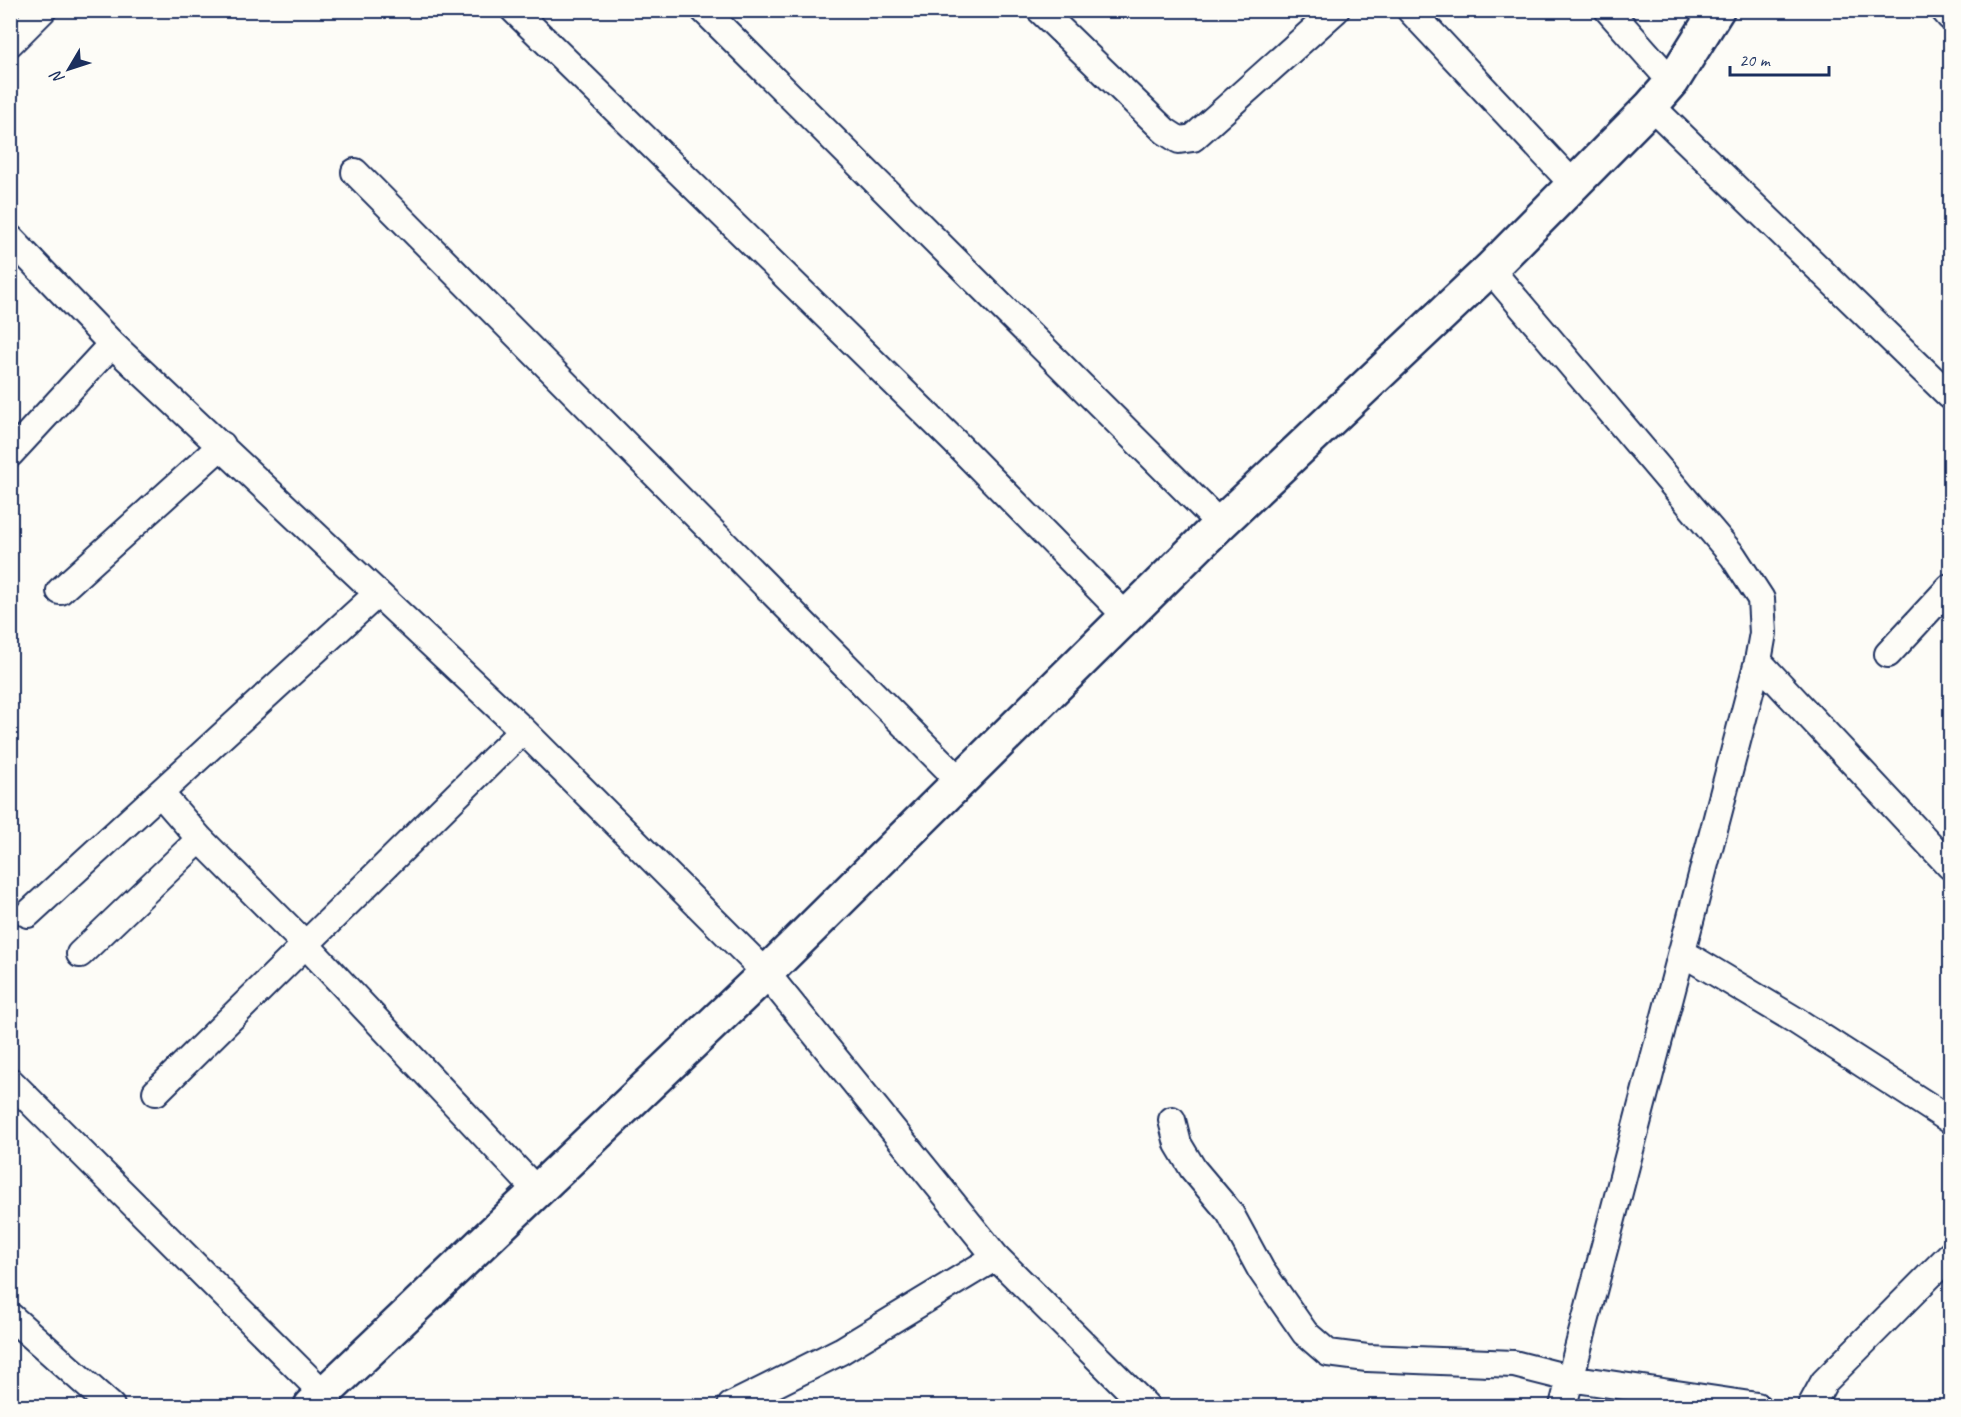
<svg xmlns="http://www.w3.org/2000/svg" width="1961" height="1417" font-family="Caveat,sans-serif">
	<rect width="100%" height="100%" fill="#fdfcf7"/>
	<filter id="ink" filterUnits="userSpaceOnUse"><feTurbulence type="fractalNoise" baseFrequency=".0167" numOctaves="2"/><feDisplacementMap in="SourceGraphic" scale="12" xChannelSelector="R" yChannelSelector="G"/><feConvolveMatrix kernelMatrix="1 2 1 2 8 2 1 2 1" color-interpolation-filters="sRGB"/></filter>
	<g filter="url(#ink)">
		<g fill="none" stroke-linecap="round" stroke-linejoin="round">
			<defs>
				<path id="street" d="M514,10L954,441L1126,616
					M704,10L1220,524
					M1040,10L1165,131L1179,140L1193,138L1336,10
					M1410,10L1574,185
					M1608,10L1672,82
					M1944,10L1950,17
					M10,43L43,10
					M1651,106L1950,396
					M355,172L960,781
					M10,238L112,344L523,730L766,973L996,1257L1146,1406
					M1490,269L1733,556L1761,599L1763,633L1758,661L1563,1406
					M10,454L112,344
					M60,591L222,445
					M1888,654L1950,587
					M1758,661L1950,866
					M160,793L200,839L305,944L537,1191
					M28,914L377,594
					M1683,953L1795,1020L1950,1120
					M80,954L200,839
					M10,1081L324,1394
					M156,1092L523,730
					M1172,1120L1178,1144L1193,1169L1230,1213L1261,1270L1305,1333L1328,1353L1367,1358L1514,1364L1569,1378L1757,1406
					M10,1316L111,1406
					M731,1406L841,1351L996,1257
					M1811,1406L1824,1382L1950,1255"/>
				<path id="secondary" d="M311,1406L766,973L1220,524L1490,269L1651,106L1672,82L1717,10"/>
			</defs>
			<use href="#street" stroke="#1b2f5e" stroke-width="30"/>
			<use href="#secondary" stroke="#1b2f5e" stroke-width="38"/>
			<use href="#street" stroke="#fdfcf7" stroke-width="26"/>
			<use href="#secondary" stroke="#fdfcf7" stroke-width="33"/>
		</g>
	</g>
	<rect width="1961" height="1417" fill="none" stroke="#fdfcf7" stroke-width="36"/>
	<rect x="18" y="18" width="1925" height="1381" fill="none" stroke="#1b2f5e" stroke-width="2" filter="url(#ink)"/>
	<g transform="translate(69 69) rotate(231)" stroke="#fdfcf7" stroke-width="4.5" paint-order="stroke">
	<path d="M0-4.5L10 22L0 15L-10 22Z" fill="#1b2f5e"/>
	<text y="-9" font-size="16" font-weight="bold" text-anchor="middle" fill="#1b2f5e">N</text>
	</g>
	<path d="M1730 66v9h99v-9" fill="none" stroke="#1b2f5e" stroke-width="3"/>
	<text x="1739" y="66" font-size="18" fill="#1b2f5e" stroke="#fdfcf7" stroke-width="4.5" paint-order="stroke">20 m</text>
</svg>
